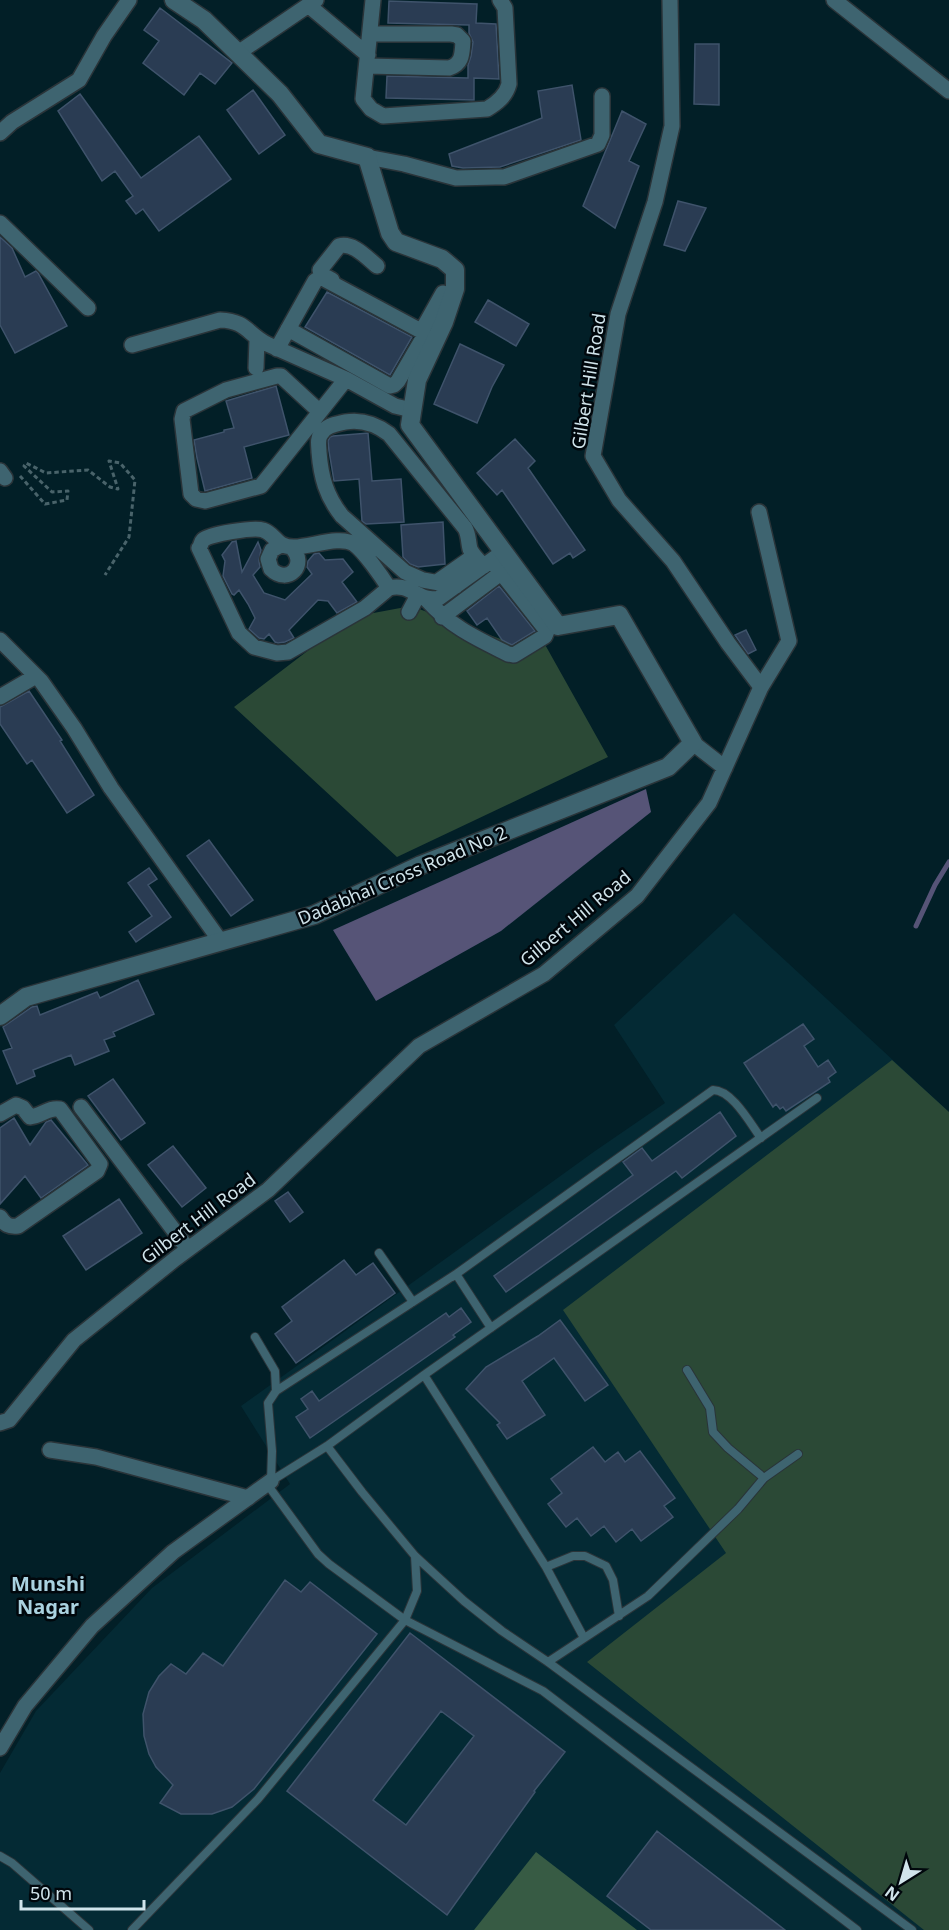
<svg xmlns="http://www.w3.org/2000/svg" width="949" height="1930" font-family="'Noto Sans',sans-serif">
	<rect width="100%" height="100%" fill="#021f27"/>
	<path fill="#042a34" d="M734,913L949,1112V1930H0V1773L36,1711L152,1588L290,1484L241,1406L595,1151L665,1103L614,1025Z"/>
	<path fill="#2b4936" d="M411,606L528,649L543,641L608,757L397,857L234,707L352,617Z
		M892,1060L949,1112V1930H924L587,1662L726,1553L563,1310Z"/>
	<path fill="#375b44" d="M536,1852L637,1930H474Z"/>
	<path fill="#565477" d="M646,789L651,812L501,931L376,1001L333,930Z"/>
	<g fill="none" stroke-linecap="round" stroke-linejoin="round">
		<path stroke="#565477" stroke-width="5" d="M916,926L935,885L949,862"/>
	</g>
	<path fill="#2a3c53" stroke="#3f536b" stroke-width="1.5" fill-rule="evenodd" d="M389,1L477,4L476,23L496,24L499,79L474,78V100L386,98L387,76L468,78V65L471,56L473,42L469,33V25L388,23Z
		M160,8L232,63L215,84L200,73L184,95L143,63L159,41L144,30Z
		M695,44H719V105L694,104Z
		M572,85L581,140L500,167L463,168L452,166L449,154L542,118L538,91Z
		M253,90L285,135L259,154L227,110Z
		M80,94L141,178L199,136L231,179L159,231L143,209L136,214L126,201L133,196L115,171L102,181L58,111Z
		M622,111L646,124L629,161L639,166L615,228L583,206Z
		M678,201L706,208L685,251L664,245Z
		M0,237L12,248L25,277L36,271L38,273L67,326L15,353L0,325Z
		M327,292L412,337L390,375L305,327Z
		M488,300L529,324L516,346L475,322Z
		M460,344L504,365L492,387L477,423L434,404Z
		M276,386L289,435L244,447L252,478L205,491L197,458L194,440L224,432V430L234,428L226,401Z
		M368,433L372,481L401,479L404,522L366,524L362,521L359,479L334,481L329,451L328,441L330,437L333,436Z
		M515,439L535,461L528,468L585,550L573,558L570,553L553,564L502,490L497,495L477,473Z
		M443,522L445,564L418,567L410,564L403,557L401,525Z
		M236,541L242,572L258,542L261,550L259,561L260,567L253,575L264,593L285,600L312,574L307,567L308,561L314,554L319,553L325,560L343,559L353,572L342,582L357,602L337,613L328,601L318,600L289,630L294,638L285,642L278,643L275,642L269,634L264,639L259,638L249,629L255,618L248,604L239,590L234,595L232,594L223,576L225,561L222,555L232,542Z
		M499,586L535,631L512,645L502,640L487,618L477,625L467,611Z
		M746,630L756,650L748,654L735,635Z
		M29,691L62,740L60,741L94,795L67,813L32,760L27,764L0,724V707Z
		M209,840L253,900L231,916L187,856Z
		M149,868L157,879L148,885L171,917L136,942L129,932L152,916L128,883Z
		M138,980L154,1014L113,1032L115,1036L104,1040L109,1051L75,1065L71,1055L33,1070L35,1076L17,1084L3,1051L12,1048L3,1027L32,1007L37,1006L40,1015L97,992L100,998Z
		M803,1024L814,1039L804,1046L818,1067L828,1060L836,1072L828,1078L830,1082L786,1111L783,1107L780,1109L776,1104L773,1107L744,1063Z
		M113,1079L145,1123L121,1140L88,1096Z
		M720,1112L736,1136L682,1178L676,1171L506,1292L494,1276L633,1175L623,1162L642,1148L652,1161Z
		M14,1118L30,1145L46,1122L51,1120L88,1165L41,1198L25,1176L0,1204V1128Z
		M173,1146L206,1188L182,1207L148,1165Z
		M288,1192L303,1212L290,1222L275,1201Z
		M119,1199L142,1233L86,1270L63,1236Z
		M344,1260L356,1275L373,1263L395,1293L296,1363L275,1334L292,1321L282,1307Z
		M461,1308L471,1322L453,1335L455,1337L310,1438L296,1417L308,1409L301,1399L312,1391L319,1401L446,1313L449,1317Z
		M560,1320L608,1385L585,1401L554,1358L522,1381L545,1415L507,1439L497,1425L500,1423L466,1389L486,1367L538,1336Z
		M593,1447L605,1462L618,1452L625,1462L640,1451L675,1498L664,1506L673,1517L641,1541L632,1529L616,1542L604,1526L591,1536L577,1518L566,1527L548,1504L562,1493L551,1479Z
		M285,1580L301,1592L310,1582L377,1634L254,1789L232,1807L212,1814H181L160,1803L173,1785L156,1767L149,1754L144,1736L143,1714L149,1692L159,1676L171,1664L186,1674L203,1653L223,1666Z
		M410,1633L565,1752L534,1791L535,1792L447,1915L287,1791ZM441,1711L474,1736L406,1825L373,1800Z
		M657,1831L785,1930H651L607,1896Z"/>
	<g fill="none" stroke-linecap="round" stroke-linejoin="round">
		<defs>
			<path id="lane" d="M379,1253L413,1302
				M452,1277L713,1090C732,1090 750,1123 761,1138
				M255,1337L275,1371L276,1391
				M687,1370L710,1408L713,1432L728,1448L764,1478
				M424,1375L546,1567L584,1638
				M327,1446L362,1492L415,1556L464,1601L502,1631L548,1662L912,1930
				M271,1481L327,1446L424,1375L817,1098
				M271,1481L272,1451L268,1403L276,1391L456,1274L491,1328
				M267,1484L318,1554L329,1564L405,1620L543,1691L857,1930
				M546,1567L573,1556H585L606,1566L613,1580L619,1616
				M548,1662L648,1596L738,1509L764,1478L798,1454
				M0,1856L12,1863L89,1930
				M132,1930L258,1799L405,1620L417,1591L415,1556"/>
			<path id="street" d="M373,0L363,99L371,109L383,116L487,109C497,103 506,96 509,84L505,8L500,0
				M670,0L672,126L655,202L618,314L593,456L619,500L673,561L728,643L761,687
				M834,0L949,91
				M308,5L368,55
				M238,53L316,0
				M367,66L449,68C463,64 462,53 463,41L457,35L451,34H370
				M0,133L12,122L79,80L104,36L129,0
				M367,157L404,164L456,178L496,177H504L598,144L602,135V96
				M0,223L88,308
				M332,280L321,274L320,270L339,246C353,242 366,257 377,266
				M424,327L443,293
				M132,345L220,320C247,321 247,334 267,344L346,379L395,406L412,410
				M277,349L315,281L319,278L324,279L421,331L423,334V338L398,381L394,385L390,386L288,329
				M256,368L257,339
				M320,412L281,376H277L226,390L184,411L182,419L191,494L196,499L205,501L261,486L265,481L346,379
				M0,471L5,478
				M281,545L272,550L268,559L271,569C288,586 309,564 291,547
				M437,582L474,556
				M456,586L423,580L405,572L342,516C326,496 321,477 319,452C319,446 317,439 321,434C326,425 337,424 345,422C362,419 376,424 389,434L465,528C469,535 468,541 470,549C473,556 479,561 484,566
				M389,588L365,608L288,652L277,653L254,647L239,633L199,548C201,546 201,542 203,540C209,534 254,527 263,530C276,534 275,547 294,547C311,547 340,535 354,544C364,551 382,577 389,588C411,582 418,603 439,598L503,552
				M427,600C451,627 476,638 508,654L514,655L545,636L547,631L492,561
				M409,612L418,595
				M442,617L501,573
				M0,640L41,681L74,728L111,788L221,942
				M0,697L36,676
				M693,743L725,768
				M81,1107L188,1249
				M0,1114L16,1105L23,1108L30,1117C41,1116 49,1107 60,1109L100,1164L97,1171L18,1226C9,1227 5,1225 0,1217
				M0,1423L9,1420L74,1340L175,1259L268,1190L419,1046L544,974L637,896L709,803L761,687L789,641L759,512
				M50,1450L96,1457L248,1498
				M0,1748L25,1706L92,1626L173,1552L271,1481"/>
			<path id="secondary" d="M0,1016L26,997L314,915L421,865L668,767L693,743L619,615L558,626L410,425L417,380L444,322L455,289V270L442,259L396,242L390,233L367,157L319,144L280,94L204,20L174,0"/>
		</defs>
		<use href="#lane" stroke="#2a3439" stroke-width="10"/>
		<use href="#street" stroke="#2a3439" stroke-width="18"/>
		<use href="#secondary" stroke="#2a3439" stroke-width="21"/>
		<path stroke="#49636a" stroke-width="3" stroke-dasharray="4.5 3" stroke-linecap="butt" d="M20,476L45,504L67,500L68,491L52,492L24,466L26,463L46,473L88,470L110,487L118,489L109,461L120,463L135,480L129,537L105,575"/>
		<use href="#lane" stroke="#3e6470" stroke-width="8"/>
		<use href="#street" stroke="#3e6470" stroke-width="15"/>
		<use href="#secondary" stroke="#3e6470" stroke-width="18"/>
	</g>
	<g text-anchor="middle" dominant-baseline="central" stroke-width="5" stroke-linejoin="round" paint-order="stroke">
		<g font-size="18" fill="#d0e4eb" stroke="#00070c">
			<text transform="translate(588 381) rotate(-81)">Gilbert Hill Road</text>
			<text transform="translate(402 875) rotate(-23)">Dadabhai Cross Road No 2</text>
			<text transform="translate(575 918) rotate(-40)">Gilbert Hill Road</text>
			<text transform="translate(198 1218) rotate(-37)">Gilbert Hill Road</text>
		</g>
		<g font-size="20" font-weight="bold" fill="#aad2e0" stroke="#00070c">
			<text x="48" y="1583">Munshi<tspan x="48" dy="23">Nagar</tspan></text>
		</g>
	</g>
	<g transform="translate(901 1882) rotate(217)" stroke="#00070c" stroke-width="4.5" paint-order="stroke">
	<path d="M0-4.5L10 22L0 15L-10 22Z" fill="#d0e4eb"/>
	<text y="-9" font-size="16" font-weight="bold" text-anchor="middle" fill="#d0e4eb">N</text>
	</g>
	<path d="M21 1900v9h123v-9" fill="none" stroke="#d0e4eb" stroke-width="3"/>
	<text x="30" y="1900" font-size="18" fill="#d0e4eb" stroke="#00070c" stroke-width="4.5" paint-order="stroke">50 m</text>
</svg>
